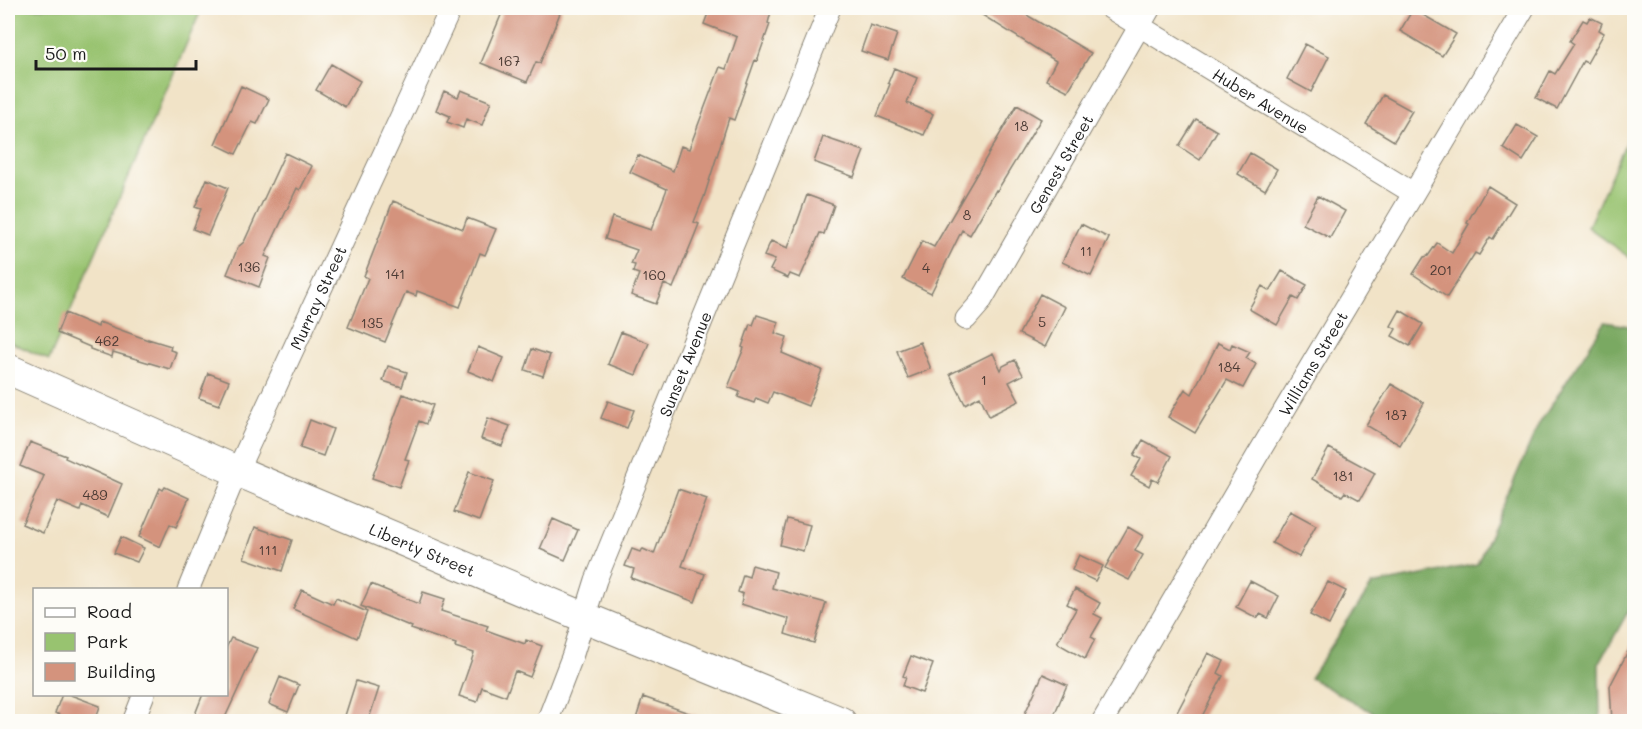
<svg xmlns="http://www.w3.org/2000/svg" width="1642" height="729" font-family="Mali,sans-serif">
	<rect width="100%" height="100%" fill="#fdfcf7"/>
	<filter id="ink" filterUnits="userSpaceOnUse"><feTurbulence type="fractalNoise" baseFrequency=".0167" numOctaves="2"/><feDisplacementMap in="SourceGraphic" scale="12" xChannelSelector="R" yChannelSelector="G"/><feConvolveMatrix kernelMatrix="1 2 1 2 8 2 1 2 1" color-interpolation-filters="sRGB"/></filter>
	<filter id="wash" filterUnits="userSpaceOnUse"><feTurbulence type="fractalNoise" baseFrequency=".008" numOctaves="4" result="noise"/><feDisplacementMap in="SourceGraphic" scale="24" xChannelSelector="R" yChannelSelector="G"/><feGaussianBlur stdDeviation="1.35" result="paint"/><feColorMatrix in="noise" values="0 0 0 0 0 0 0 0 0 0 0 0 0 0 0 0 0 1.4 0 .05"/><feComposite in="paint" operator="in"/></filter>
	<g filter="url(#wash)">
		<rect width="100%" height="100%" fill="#f1e3c7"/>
		<path fill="#98c370" stroke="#5a7046" stroke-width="1.5" d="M8,8H202L49,360L8,341Z
			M1634,124V261L1588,227Z"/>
		<path fill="#7aa962" stroke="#4b623f" stroke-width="1.5" d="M1605,322L1634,327V601L1599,664L1600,721H1388L1310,678L1372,585L1477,564L1539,424Z"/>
		<g id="blocks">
			<path fill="#d4937d" d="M504,8H562L540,63L536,62L527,82L481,63Z
				M710,8H772L768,23L770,24L757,61L755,60L734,120L729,118L704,197L694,222L699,224L693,239L673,288L664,284L656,304L631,295L639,274L633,272L635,265L631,264L637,250L605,239L612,217L651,230L667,189L630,172L638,155L673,171L681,146L689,149L720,67L726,69L737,37L704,24Z
				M971,8H1015L1091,53L1068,91L1046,80L1056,61Z
				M1413,9L1456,34L1442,56L1400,31Z
				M1590,17L1602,23L1599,30L1604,33L1587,63L1583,61L1557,109L1536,98L1550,71L1555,74L1574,44L1570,41L1583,20L1587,22Z
				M870,25L897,34L888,60L861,51Z
				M1305,44L1329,56L1311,92L1287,79Z
				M331,64L360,81L345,107L316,90Z
				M894,68L917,78L907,103L933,114L924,135L877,116L890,84L888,83Z
				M241,86L269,99L257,124L252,122L236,154L215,144Z
				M461,90L491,102L482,125L466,119L463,128L447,122L450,116L436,110L444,91L458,97Z
				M1383,95L1412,111L1394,141L1366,124Z
				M1017,105L1041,119L997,191L996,190L970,235L962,230L931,293L903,279L922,241L934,247Z
				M1196,119L1217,131L1200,160L1179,146Z
				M1517,125L1538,137L1523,161L1503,148Z
				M823,137L864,151L854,177L814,162Z
				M285,153L312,166L300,190L297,188L265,256L270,258L259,287L227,274L238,247L244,242Z
				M1250,153L1277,169L1265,190L1238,174Z
				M207,179L228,188L208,235L193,229L201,209L195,207Z
				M1488,186L1515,203L1493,239L1490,237L1479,255L1475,253L1447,297L1413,274L1424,257L1428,256L1437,243L1452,253L1469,224L1467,223Z
				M807,195L834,205L824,234L820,233L800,278L790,274L788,278L770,270L775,260L764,256L771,241L788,248Z
				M1318,196L1345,211L1330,238L1303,224Z
				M393,201L463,229L467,218L496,229L485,255L480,253L460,307L417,291L416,296L406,292L385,342L348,327L368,278L364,276Z
				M1081,224L1109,238L1091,276L1062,262Z
				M1282,271L1307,285L1298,300L1293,297L1277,325L1249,309L1262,286L1270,291Z
				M1040,294L1065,307L1045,347L1019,334Z
				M1400,310L1423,324L1410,346L1392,336L1396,329L1391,326Z
				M65,313L98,327L99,322L148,340V339L171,346L170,350L176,352L170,369L113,352L112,357L90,349V347L57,333Z
				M757,315L779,322L775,333L787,337L782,353L822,370L808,406L773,392L768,403L756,398L754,403L738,397L740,392L728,387L744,348L742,347L750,324L753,325Z
				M621,332L649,343L636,375L608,364Z
				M920,342L931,369L908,378L897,351Z
				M1218,343L1230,349L1232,344L1250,352L1246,358L1256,364L1243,388L1227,380L1195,433L1168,417L1185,389L1192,394Z
				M478,347L504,358L494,382L468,371Z
				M532,349L550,355L543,376L525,370Z
				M993,353L1001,370L1003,366L1015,360L1023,375L1009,382L1019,401L989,416L980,396L965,404L950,374Z
				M388,366L407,372L402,387L383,381Z
				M208,373L229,381L219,405L199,398Z
				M1391,384L1424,403L1400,445L1366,425Z
				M403,394L433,405L426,424L419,421L405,459L409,460L399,487L372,478Z
				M608,401L634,410L627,428L601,418Z
				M488,418L510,426L502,446L481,439Z
				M310,420L333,429L323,456L300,448Z
				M1143,440L1172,456L1158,482L1152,479L1149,486L1131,476L1141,459L1134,455Z
				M30,442L66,456L65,458L122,484L108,517L82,505L80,511L57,501L43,533L22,524L44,476L20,466Z
				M1329,448L1375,473L1360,500L1345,492L1342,496L1312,479Z
				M469,472L494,481L479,521L454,512Z
				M165,487L189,498L176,527L170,524L160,547L139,537L160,488L163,490Z
				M678,489L707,499L682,566L705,574L695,602L631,578L634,569L625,566L632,549L640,552L643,549L654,554Z
				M1290,511L1316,525L1299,557L1272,543Z
				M553,519L578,530L565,560L540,549Z
				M787,519L810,525L803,551L780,545Z
				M255,527L292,540L282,571L244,558Z
				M1128,527L1143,536L1135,551L1143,555L1129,580L1105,568Z
				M121,537L144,548L137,562L114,553Z
				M1079,555L1103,566L1095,581L1072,570Z
				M752,565L776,572L772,588L826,603L814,643L785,634L789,619L741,604L743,594L738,592L743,575L749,577Z
				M1250,581L1279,596L1268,618L1260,614L1257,618L1236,607Z
				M1328,582L1346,591L1329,625L1310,615Z
				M371,584L419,604L423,592L445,599L441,611L488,626L486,630L525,644L526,640L542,646L530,677L515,671L506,696L482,687L477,702L459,696L474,653L455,647L456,644L411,629L412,627L361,606Z
				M1075,589L1100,603L1094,614L1102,618L1091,637L1095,639L1085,659L1057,643L1076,609L1067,604Z
				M302,590L333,604L336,598L367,612L357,638L293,609Z
				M231,638L257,648L223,722H192L203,694H226V648Z
				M1635,638V722H1612L1610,686Z
				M1208,653L1224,661L1218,673L1223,676L1199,722H1172Z
				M911,656L933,664L922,693L903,686L906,677L903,676Z
				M1043,674L1067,685L1051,722H1021Z
				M280,677L299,685L288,712L269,704Z
				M356,681L379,688L368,722H343Z
				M62,694H68L100,706L95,722H79L55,713Z
				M643,697L706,719V722H635Z"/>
		</g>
	</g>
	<g filter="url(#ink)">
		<use href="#blocks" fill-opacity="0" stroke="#868072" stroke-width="1.5"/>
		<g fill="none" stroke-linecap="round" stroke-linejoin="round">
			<defs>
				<g id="street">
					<path id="s1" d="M1110,8L1413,193"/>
					<path id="s2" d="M966,319L980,303L1150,8"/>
					<path id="s3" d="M188,590L237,471L451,8"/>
					<path d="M133,722L144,694"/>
					<path id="s4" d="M547,722L572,657L596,580L830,8"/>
					<path id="s5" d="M1102,722L1257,456L1524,8"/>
				</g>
				<g id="secondary">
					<path id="s6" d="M8,369L237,471L584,617L841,722"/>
				</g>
			</defs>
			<use href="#street" stroke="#868072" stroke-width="23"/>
			<use href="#secondary" stroke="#868072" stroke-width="32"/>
			<use href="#street" stroke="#fff" stroke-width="21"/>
			<use href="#secondary" stroke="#fff" stroke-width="30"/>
		</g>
	</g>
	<g text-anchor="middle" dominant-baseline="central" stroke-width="5" stroke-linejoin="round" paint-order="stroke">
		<g font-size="14" fill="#4a3a34">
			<text x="509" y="60">167</text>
			<text x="1021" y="125">18</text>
			<text x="967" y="214">8</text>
			<text x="1086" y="250">11</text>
			<text x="249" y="266">136</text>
			<text x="926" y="267">4</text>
			<text x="1441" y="269">201</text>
			<text x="395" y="273">141</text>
			<text x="654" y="274">160</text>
			<text x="1042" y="321">5</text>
			<text x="372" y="322">135</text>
			<text x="107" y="340">462</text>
			<text x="1229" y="366">184</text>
			<text x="984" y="379">1</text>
			<text x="1396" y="414">187</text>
			<text x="1343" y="475">181</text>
			<text x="95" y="494">489</text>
			<text x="268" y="549">111</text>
		</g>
		<g font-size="16" fill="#1c1c1c" stroke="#fdfcf7">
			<text stroke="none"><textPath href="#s1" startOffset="177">Huber Avenue</textPath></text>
			<text stroke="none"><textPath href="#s2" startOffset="182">Genest Street</textPath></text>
			<text stroke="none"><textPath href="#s3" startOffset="320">Murray Street</textPath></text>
			<text stroke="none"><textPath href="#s4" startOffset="384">Sunset Avenue</textPath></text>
			<text stroke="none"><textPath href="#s5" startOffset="416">Williams Street</textPath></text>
			<text stroke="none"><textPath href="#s6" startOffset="452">Liberty Street</textPath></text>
		</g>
	</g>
	<rect width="1642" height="729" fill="none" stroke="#fdfcf7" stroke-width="30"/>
	<rect x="33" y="588" width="195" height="108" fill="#fdfcf7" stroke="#a3a29f" stroke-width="1.5"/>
	<rect x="45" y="608" width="30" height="9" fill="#ffffff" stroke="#a3a29f" stroke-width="1.5"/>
	<text x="87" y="618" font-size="18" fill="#1c1c1c">Road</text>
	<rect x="45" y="633" width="30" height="18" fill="#98c370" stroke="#a3a29f" stroke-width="1.5"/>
	<text x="87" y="648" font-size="18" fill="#1c1c1c">Park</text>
	<rect x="45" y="663" width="30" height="18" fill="#d4937d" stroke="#a3a29f" stroke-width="1.5"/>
	<text x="87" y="678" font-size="18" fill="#1c1c1c">Building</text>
	<path d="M36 60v9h160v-9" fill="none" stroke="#1c1c1c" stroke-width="3"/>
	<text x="45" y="60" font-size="18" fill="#1c1c1c" stroke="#fdfcf7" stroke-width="4.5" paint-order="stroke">50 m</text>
</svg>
